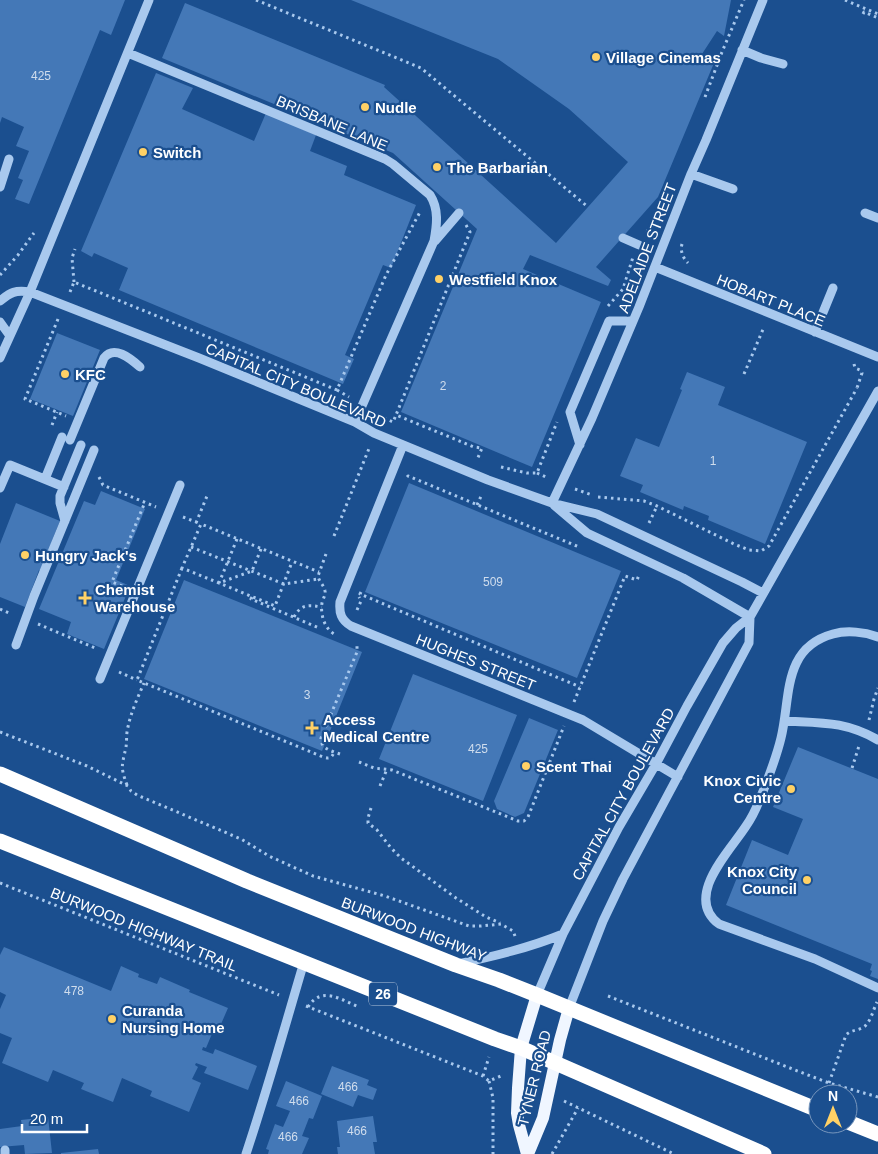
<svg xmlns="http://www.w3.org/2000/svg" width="878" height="1154" font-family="Helvetica,sans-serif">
	<rect width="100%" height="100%" fill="#1b4f8f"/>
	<path fill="#4478b7" d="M0,0H125L111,35L100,30L29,204L15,199L23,180L18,178L29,151L16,146L24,127L2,117L0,123Z
		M351,0H731L724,36L717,31L702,54L714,63L658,197L596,267L611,280L608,286L530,255L523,269L601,302L532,467L401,412L477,229L393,153L162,58L185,3L385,85L384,87L556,243L628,162L569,109L498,59Z
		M156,73L193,88L182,109L254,141L266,113L316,135L310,151L347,166L344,175L416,205L391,268L383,265L345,355L354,359L343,384L119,290L128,268L94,253L92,257L81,251Z
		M57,333L100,350L73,416L30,399Z
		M687,372L725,387L718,405L807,442L765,544L708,520L709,516L684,506L683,510L640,492L643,485L620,476L636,438L659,447L682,390L680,389Z
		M409,483L621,571L577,678L365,592Z
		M101,491L145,509L116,580L130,586L104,649L67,634L71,622L39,609L84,501L95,505Z
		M16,503L60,521L53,538L42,572L39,570L25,607L0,597V544Z
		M184,580L362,652L322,751L144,679Z
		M413,674L517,715L483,801L379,759Z
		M529,718L558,730L524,813L515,817L497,809L494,801Z
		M798,747L878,779V979L870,976L872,971L870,970L872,964L726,905L752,840L788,855L803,819L773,807Z
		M4,947L111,991L121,966L139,974L138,977L157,984L160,977L190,990L189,992L228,1008L218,1031L214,1029L206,1048L203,1047L202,1050L213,1054L215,1049L257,1066L248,1090L204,1073L207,1067L196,1063L195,1065L198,1067L192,1079L201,1083L189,1112L150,1096L152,1091L122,1078L113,1102L81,1089L84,1083L53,1070L48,1082L2,1063L12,1038L0,1033V1009L6,995L0,992V955Z
		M332,1066L369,1080L367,1085L377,1089L373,1100L358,1095L353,1107L321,1094Z
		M286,1081L322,1096L313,1119L309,1118L302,1136L309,1138L302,1154H268L269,1150L266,1149L275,1124L283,1127L290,1111L276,1106Z
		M373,1116L377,1142H373L375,1154H338L337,1147H340L337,1121Z
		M48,1117L52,1153L25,1154L24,1145L0,1147V1129L22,1126L21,1120Z
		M98,1149L99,1154H61V1153Z"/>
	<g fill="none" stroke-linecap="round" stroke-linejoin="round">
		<path stroke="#a9c9ee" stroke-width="3" stroke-dasharray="2.5 4" stroke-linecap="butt" d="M256,0L421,68L588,207
			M845,0L878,14
			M863,14L864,12L878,18
			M705,97L722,52L744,0
			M466,225L470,232L396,415L474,447L482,448L477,460
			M647,232L656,216
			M682,244C680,251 683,258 688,263
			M0,275L18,255L34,233
			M74,282L72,258L75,249
			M70,292L74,282L337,390L386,275L420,212L421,211
			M608,306L623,289L633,257
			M58,319L25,399L66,416
			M854,364L855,368L860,370L862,373L857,388L858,389
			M744,374L764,327
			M337,390L349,397
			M378,415L393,422L396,415
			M52,425L57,412
			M501,467L527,473H537L557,422
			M537,473L548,478
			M99,477L103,485L156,507
			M407,477L408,476L579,547
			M575,489L592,495
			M598,497L644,501L657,506L734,544L749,550L761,551L769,546L857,388
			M477,505L482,494
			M183,517L201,524
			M196,523L207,496
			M649,523L657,506
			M334,536L370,446
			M237,539L219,583L275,606L292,562
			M191,547L284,584L318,579
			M261,549L252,571L219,583L182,568L201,524L319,572
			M326,554L318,576C319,582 324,585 325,591C326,595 323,598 322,603C320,615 325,630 336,635
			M182,568L137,680L323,757C329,759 332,758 334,752
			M122,586L112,582L145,502
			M361,592L360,594L580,687
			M252,597L251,599L319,628
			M0,609L11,614
			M357,610L361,601L359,597
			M294,617C301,604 308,605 322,607
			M38,624L95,648V649
			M119,672L137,680
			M574,702L625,576L637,580L639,575H638
			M869,720L874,699L878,688
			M0,732L87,766L128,786L131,791L137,795L241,839L269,856L313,876L385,896L469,926H481L501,924L513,931L515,936
			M340,754C331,751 320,748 321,738L357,652V645
			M359,762L374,768L392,770L518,821H524L528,817L564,726
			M852,768L859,746
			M127,785C120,766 122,766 126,747C127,741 126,734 128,727C131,712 138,697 144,683
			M380,786L387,769
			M371,808L368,818V823L377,830L391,848L401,858L456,898L486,917L500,923
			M0,883L279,995
			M608,996L795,1070L829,1083L878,1097
			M306,1006L483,1076L489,1081L501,1076
			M308,1007C322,985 341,1000 359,1007
			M483,1076L489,1057
			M489,1081L493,1098V1154
			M829,1083L846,1035C851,1030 856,1031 862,1028C870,1025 873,1010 877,1002
			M564,1101L674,1154
			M552,1154L578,1108"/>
		<path stroke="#a9c9ee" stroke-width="9" d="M742,50L761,58L783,64
			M128,53L385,159L393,164L430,195C439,209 437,225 434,241L355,422
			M691,174L733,189
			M0,187L9,159
			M865,213L878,218
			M623,238L639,245
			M435,241L459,213
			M655,267L878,357
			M0,301C11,292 15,290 30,292L199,358L355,422L374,433L488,480L552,503L597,514L742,582L763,593
			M0,322L10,336
			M815,332L833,288
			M0,358L30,292L149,0
			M70,440L104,358C114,345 130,358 140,367
			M403,445L340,602C339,613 341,620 351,626L583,720L678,777
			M580,445L570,412L609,321H633
			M45,479L62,437
			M0,488L10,465L64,487
			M552,503L592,418L639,307L691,174L706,140L763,0
			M554,505L587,533L683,578L750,617
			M65,521L60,503V496L81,445
			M878,637C865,632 847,630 833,634C782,648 791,697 781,738C776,759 768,779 760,799C756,809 752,818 746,826C730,851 683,897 719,924L815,959L878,988
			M16,645L34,596L94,450
			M100,679L180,485
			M785,721C821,723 845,721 878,740
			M458,964C494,956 529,948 563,934
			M537,995L563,934L619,827L656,764L687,706L723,643L736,628L750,617L878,391
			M569,1008L603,921L623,879L749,643L750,617
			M5,1150V1154
			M246,1154C267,1091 285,1026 304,962"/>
		<path stroke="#f0f6ff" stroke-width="12" d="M527,1154L519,1125L517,1113L518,1088L521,1048L537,995
			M528,1154L543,1118L560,1040L569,1008"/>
		<path stroke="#fff" stroke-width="15" d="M0,774L247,881L456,965L499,980L537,995L818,1110
			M0,841L495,1039L521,1048L764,1154
			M848,1122L878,1134"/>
	</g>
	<g fill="#ffd166" stroke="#1b4f8f" stroke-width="2">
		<circle cx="596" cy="57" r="5"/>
		<circle cx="365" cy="107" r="5"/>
		<circle cx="143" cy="152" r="5"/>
		<circle cx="437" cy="167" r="5"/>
		<circle cx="439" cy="279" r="5"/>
		<circle cx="65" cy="374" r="5"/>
		<circle cx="25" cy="555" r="5"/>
		<path d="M82.5 590.5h5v5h5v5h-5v5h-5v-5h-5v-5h5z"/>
		<path d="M309.5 720.5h5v5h5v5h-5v5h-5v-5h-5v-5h5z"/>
		<circle cx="526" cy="766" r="5"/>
		<circle cx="791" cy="789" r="5"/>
		<circle cx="807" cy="880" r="5"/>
		<circle cx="112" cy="1019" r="5"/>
	</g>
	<g text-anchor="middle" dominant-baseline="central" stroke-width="4.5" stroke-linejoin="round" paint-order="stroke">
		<g font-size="12" fill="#d0dded">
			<text x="41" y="76">425</text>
			<text x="443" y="386">2</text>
			<text x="713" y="461">1</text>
			<text x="493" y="582">509</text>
			<text x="307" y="695">3</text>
			<text x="478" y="749">425</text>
			<text x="74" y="991">478</text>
			<text x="348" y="1087">466</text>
			<text x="299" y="1101">466</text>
			<text x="357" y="1131">466</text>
			<text x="288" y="1137">466</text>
		</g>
		<rect fill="#1b4f8f" stroke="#bbcadd" stroke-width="1" x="369" y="982.5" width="28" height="23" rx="4"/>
		<g font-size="14" font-weight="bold" fill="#fff">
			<text x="383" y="994">26</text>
		</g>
		<g font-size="15" font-weight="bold" fill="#fff" stroke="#1b4f8f" text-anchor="start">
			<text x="606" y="57">Village Cinemas</text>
			<text x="375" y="107">Nudle</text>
			<text x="153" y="152">Switch</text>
			<text x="447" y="167">The Barbarian</text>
			<text x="449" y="279">Westfield Knox</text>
			<text x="75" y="374">KFC</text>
			<text x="35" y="555">Hungry Jack's</text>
			<text x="95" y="589">Chemist<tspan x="95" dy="17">Warehouse</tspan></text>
			<text x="323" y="719">Access<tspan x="323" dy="17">Medical Centre</tspan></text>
			<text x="536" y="766">Scent Thai</text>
			<text x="781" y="780" text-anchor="end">Knox Civic<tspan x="781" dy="17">Centre</tspan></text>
			<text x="797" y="871" text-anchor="end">Knox City<tspan x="797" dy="17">Council</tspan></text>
			<text x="122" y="1010">Curanda<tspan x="122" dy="17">Nursing Home</tspan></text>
		</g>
		<g font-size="15" fill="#fff" stroke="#1b4f8f">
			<text transform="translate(332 123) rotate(23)">BRISBANE LANE</text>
			<text transform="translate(647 248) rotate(-69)">ADELAIDE STREET</text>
			<text transform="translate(771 300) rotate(22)">HOBART PLACE</text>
			<text transform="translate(296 385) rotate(23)">CAPITAL CITY BOULEVARD</text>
			<text transform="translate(476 662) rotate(22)">HUGHES STREET</text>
			<text transform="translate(623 794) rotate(-61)">CAPITAL CITY BOULEVARD</text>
			<text transform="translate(144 929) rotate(22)">BURWOOD HIGHWAY TRAIL</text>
			<text transform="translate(414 929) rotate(21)">BURWOOD HIGHWAY</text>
			<text transform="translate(534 1078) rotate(-76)">TYNER ROAD</text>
		</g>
	</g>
	<g transform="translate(833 1109)"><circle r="24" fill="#1b4f8f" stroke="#7695bc"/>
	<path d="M0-4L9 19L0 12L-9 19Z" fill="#ffd166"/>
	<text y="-8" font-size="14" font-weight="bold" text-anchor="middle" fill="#ffffff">N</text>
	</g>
	<path d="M22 1124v8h65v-8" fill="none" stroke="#ffffff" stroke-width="2.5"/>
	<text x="30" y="1124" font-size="15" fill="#ffffff" stroke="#1b4f8f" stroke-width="4" paint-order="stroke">20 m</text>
</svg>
